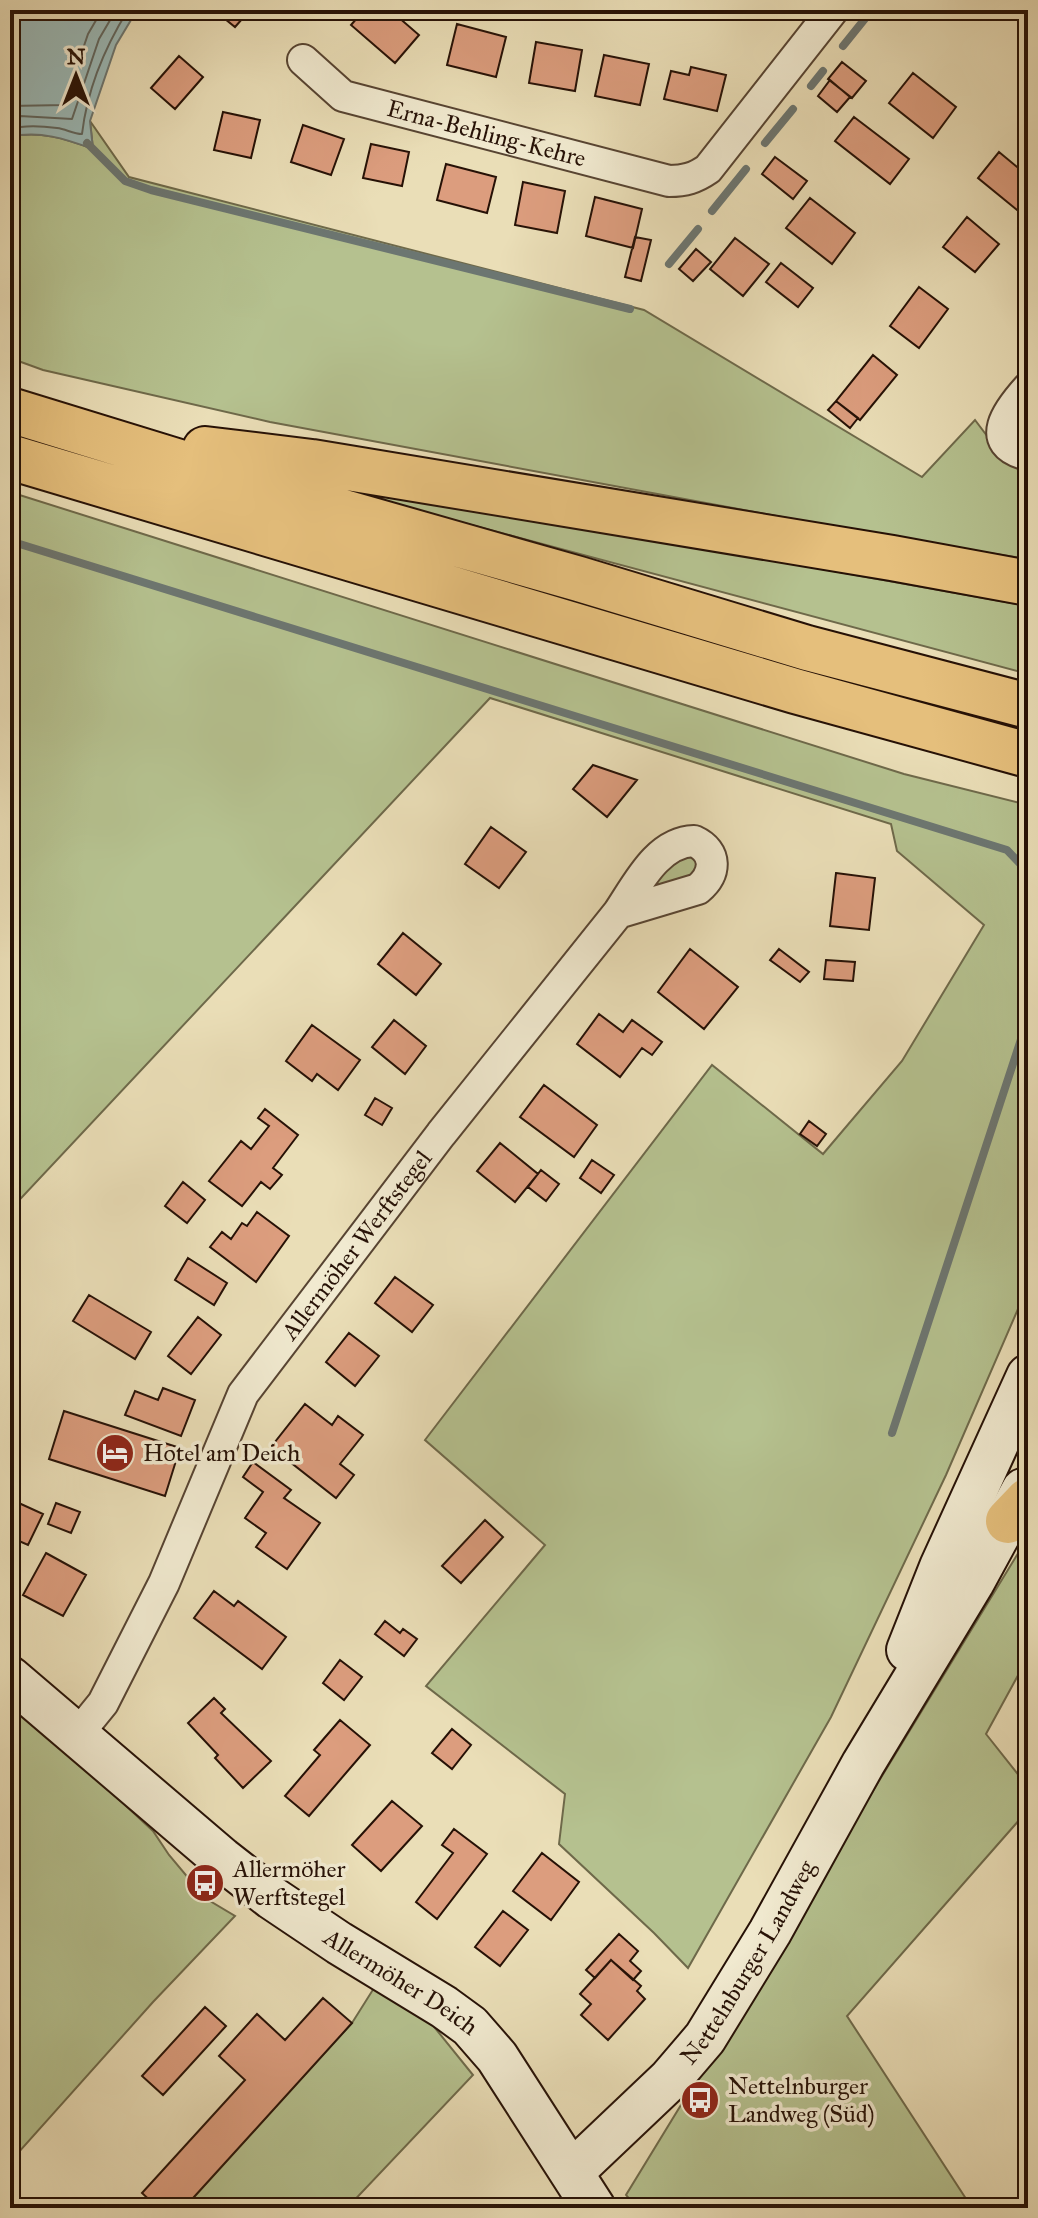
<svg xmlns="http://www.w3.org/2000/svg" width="1038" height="2218" font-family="'IM FELL Great Primer',serif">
	<rect width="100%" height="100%" fill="#eadeb7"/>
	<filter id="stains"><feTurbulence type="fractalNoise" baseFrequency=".0025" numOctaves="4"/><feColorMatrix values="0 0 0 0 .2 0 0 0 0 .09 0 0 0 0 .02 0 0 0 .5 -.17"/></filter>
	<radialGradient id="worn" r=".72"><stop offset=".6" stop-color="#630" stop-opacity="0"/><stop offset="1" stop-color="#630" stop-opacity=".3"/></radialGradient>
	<path fill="#b5c18f" stroke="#6e694a" stroke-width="2" d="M90,121L129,177L644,310L922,477L975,420L1003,457L1028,472V559L900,539L270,422L43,370L10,358V137C39,130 66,139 93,149Z
		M354,485L1028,606V674L352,493Z
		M10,492L904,774L1028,805V1286L946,1475L831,1717L688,1968L654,1933L559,1844L565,1794L426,1686L545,1545L425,1440L712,1065L823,1154L902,1061L984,925L897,851L891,824L490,698L10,1210Z
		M679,854L698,858L697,873L648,894L668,863Z
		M1028,1537V1657L986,1734L1028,1787V1810L847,2016L972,2208H637L626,2195Z
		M10,1698L153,1831L169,1855L205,1898L235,1916L153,2002L10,2162Z
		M374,1988L431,2023L473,2075L347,2208H184L352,2023Z"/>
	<path fill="#9bbab8" stroke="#6c7671" stroke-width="2" d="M10,10H137L116,45L90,121L93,149C66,139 39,130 10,137Z"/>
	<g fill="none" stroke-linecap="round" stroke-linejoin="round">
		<path stroke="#60665f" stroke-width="2" d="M10,106L64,105L88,34L102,10
			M10,118L20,116L72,119L99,39L116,10
			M10,129C24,125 42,126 57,128C66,129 73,134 82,134C87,91 105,47 128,10"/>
		<path stroke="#6c7671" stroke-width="8" d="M843,46L872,10
			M811,86L823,71
			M87,143L125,181L151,190L630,309
			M765,143L793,109
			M712,211L746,169
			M669,264L698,229
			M10,541L1007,850L1028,872
			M892,1433L1028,1018"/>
	</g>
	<path fill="#dc9d7e" stroke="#261106" stroke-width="2" d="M214,10H250L235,27Z
		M364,10H390L419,35L395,63L351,25Z
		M457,24L506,37L496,77L447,65Z
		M536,42L582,50L575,91L529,83Z
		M604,55L649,64L640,105L595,96Z
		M179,56L203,77L175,109L151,88Z
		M842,62L866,81L852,98L828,79Z
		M691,67L726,75L717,111L664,99L671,71L689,75Z
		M913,73L956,107L933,138L889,103Z
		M830,80L850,97L837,112L818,96Z
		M223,112L260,120L251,158L214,150Z
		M854,117L909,159L890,184L835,141Z
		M303,125L344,139L331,175L291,162Z
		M371,144L409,152L402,186L363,178Z
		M999,152L1028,176V206L1022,214L978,178Z
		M775,157L807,181L793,199L762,174Z
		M446,164L496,177L487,213L437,200Z
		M523,182L565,191L557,233L515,225Z
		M595,197L642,209L633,248L586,236Z
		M810,198L855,233L832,264L786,228Z
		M967,217L999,244L975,272L943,247Z
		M635,237L651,240L641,281L625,277Z
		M735,238L769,264L743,296L710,269Z
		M696,249L711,262L693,281L679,269Z
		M781,263L813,288L798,307L766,282Z
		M919,287L948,309L919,348L890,326Z
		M873,355L897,375L860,420L836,401Z
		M836,401L858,418L850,428L828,410Z
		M593,765L637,780L607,817L573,789Z
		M491,827L526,852L499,888L465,864Z
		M836,873L875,878L869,930L830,926Z
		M403,933L441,964L416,995L378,964Z
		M690,949L738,987L704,1029L658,992Z
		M779,949L809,972L800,982L770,960Z
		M826,960L855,962L853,981L824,979Z
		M599,1014L623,1032L632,1020L662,1042L652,1055L642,1048L620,1077L577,1044Z
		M394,1020L426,1046L405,1074L372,1047Z
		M312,1025L360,1060L338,1090L317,1074L312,1081L286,1061Z
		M544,1085L597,1125L574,1157L520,1117Z
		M375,1098L392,1108L382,1125L365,1115Z
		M265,1109L298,1135L273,1168L282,1175L270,1189L261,1182L242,1206L209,1181L241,1141L251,1149L269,1126L258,1118Z
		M809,1121L826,1134L817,1146L800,1134Z
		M500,1143L538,1174L515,1202L477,1171Z
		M592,1160L614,1175L601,1193L580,1178Z
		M541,1170L559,1184L546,1201L528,1187Z
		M183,1182L205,1200L187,1223L165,1206Z
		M257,1212L289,1236L256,1282L210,1247L222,1232L231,1239L242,1223L247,1226Z
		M188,1258L227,1283L214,1305L175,1280Z
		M395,1277L433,1305L412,1332L375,1303Z
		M89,1295L151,1332L135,1359L73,1321Z
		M198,1317L221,1335L191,1374L168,1356Z
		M349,1333L379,1356L355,1386L326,1362Z
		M163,1388L195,1400L181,1436L125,1415L135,1391L158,1400Z
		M305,1404L332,1425L338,1416L363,1435L340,1464L354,1475L336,1498L271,1447Z
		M64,1411L180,1448L165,1496L49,1459Z
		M253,1462L291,1490L284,1498L320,1523L287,1569L256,1547L266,1533L245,1518L263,1492L243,1477Z
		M10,1499L43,1514L28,1545L10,1537Z
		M56,1503L80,1512L71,1533L48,1524Z
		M485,1520L503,1537L461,1583L442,1566Z
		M46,1553L86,1575L63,1616L23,1595Z
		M214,1591L234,1606L238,1601L286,1637L262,1669L194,1618Z
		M385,1621L400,1633L403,1629L417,1639L404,1656L375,1634Z
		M340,1660L362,1677L344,1700L323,1683Z
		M214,1698L225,1709L221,1713L271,1761L243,1788L215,1758L218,1755L188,1723Z
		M340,1720L370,1745L309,1816L285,1796L320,1755L314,1750Z
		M452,1729L471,1745L452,1769L432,1753Z
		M392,1801L422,1826L381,1871L352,1845Z
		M454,1829L487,1854L437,1919L416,1902L453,1853L442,1845Z
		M542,1853L579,1882L551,1920L513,1891Z
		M503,1911L528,1930L500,1966L475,1947Z
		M619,1934L638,1951L630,1961L641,1971L633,1980L611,1960L595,1978L586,1970Z
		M611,1960L641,1986L637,1991L645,1999L608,2040L581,2015L591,2004L580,1994Z
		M323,1998L352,2023L184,2208H158L142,2193L245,2080L219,2056L257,2014L285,2040Z
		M205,2007L226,2026L163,2095L142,2076Z"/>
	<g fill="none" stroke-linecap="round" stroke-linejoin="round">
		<defs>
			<g id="street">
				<path id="s1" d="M303,60L343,96L669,181C685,181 695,178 708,169L833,10"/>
				<path d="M1028,388C1009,409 981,444 1028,455"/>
				<path id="s2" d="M77,1735L103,1703L164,1583L243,1394L441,1134L618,913L698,889C716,874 718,852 694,841C657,842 637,885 618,913"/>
			</g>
			<g id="secondary">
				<path d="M908,1650L941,1567L1028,1376"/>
				<path id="s3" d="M10,1678L222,1859L272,1898L339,1943L444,2007L470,2026L497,2057L594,2208"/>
				<path id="s4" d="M572,2172L670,2079L705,2038L770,1932L863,1764L973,1582L1023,1490"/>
			</g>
			<path id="highway" d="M10,410L319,505L579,579L807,648L1028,706
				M205,449L312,462L892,558L1028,583
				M10,457L795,691L1028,755
				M1008,1521L1028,1500"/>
		</defs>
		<use href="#street" stroke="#574432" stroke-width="34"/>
		<use href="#secondary" stroke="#261106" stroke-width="46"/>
		<use href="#highway" stroke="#261106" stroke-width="48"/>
		<use href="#street" stroke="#f1ead0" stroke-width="30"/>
		<use href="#secondary" stroke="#f1ead0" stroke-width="42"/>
		<use href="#highway" stroke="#e5bf7c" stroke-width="44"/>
	</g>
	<defs>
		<symbol id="hotel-disc" viewBox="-11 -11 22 22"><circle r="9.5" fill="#8f2418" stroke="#f1ead0"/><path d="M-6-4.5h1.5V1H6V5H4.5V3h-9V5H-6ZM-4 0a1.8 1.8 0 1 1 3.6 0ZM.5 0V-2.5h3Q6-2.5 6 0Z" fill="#fff"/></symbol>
		<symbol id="bus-disc" viewBox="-11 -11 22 22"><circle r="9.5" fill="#8f2418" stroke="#f1ead0"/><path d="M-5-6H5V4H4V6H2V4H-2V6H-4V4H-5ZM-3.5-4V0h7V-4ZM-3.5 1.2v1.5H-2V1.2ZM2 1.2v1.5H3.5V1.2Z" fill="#fff"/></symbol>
	</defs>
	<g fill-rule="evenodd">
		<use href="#hotel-disc" x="93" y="1431" width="44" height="44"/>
		<use href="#bus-disc" x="183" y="1861" width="44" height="44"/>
		<use href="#bus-disc" x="678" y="2078" width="44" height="44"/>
	</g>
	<g text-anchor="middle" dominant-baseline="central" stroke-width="7" stroke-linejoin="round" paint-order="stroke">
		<g font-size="24" fill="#261106" stroke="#f1ead0">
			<text stroke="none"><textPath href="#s1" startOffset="202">Erna-Behling-Kehre</textPath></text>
			<text stroke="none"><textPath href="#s2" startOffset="568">Allermöher Werftstegel</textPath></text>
			<text stroke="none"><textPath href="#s4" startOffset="276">Nettelnburger Landweg</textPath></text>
			<text stroke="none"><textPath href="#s3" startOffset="496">Allermöher Deich</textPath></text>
		</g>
		<g font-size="24" fill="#261106" stroke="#f1ead0" text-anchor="start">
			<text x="143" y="1453">Hotel am Deich</text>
			<text x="233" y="1869">Allermöher<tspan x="233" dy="28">Werftstegel</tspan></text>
			<text x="728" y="2086">Nettelnburger<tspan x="728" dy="28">Landweg (Süd)</tspan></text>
		</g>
	</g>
	<rect width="1038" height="2218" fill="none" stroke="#eadeb7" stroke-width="40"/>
	<rect x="12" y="12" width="1014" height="2194" fill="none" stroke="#261106" stroke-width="4"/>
	<rect x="20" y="20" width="998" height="2178" fill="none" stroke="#261106" stroke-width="2"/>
	<g transform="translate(76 76)" stroke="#f1ead0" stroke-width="6" paint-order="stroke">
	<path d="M0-6L14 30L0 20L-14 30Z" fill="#261106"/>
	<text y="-12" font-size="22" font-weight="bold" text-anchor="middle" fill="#261106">N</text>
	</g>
	<rect width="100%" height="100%" filter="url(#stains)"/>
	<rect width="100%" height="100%" fill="url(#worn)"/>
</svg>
